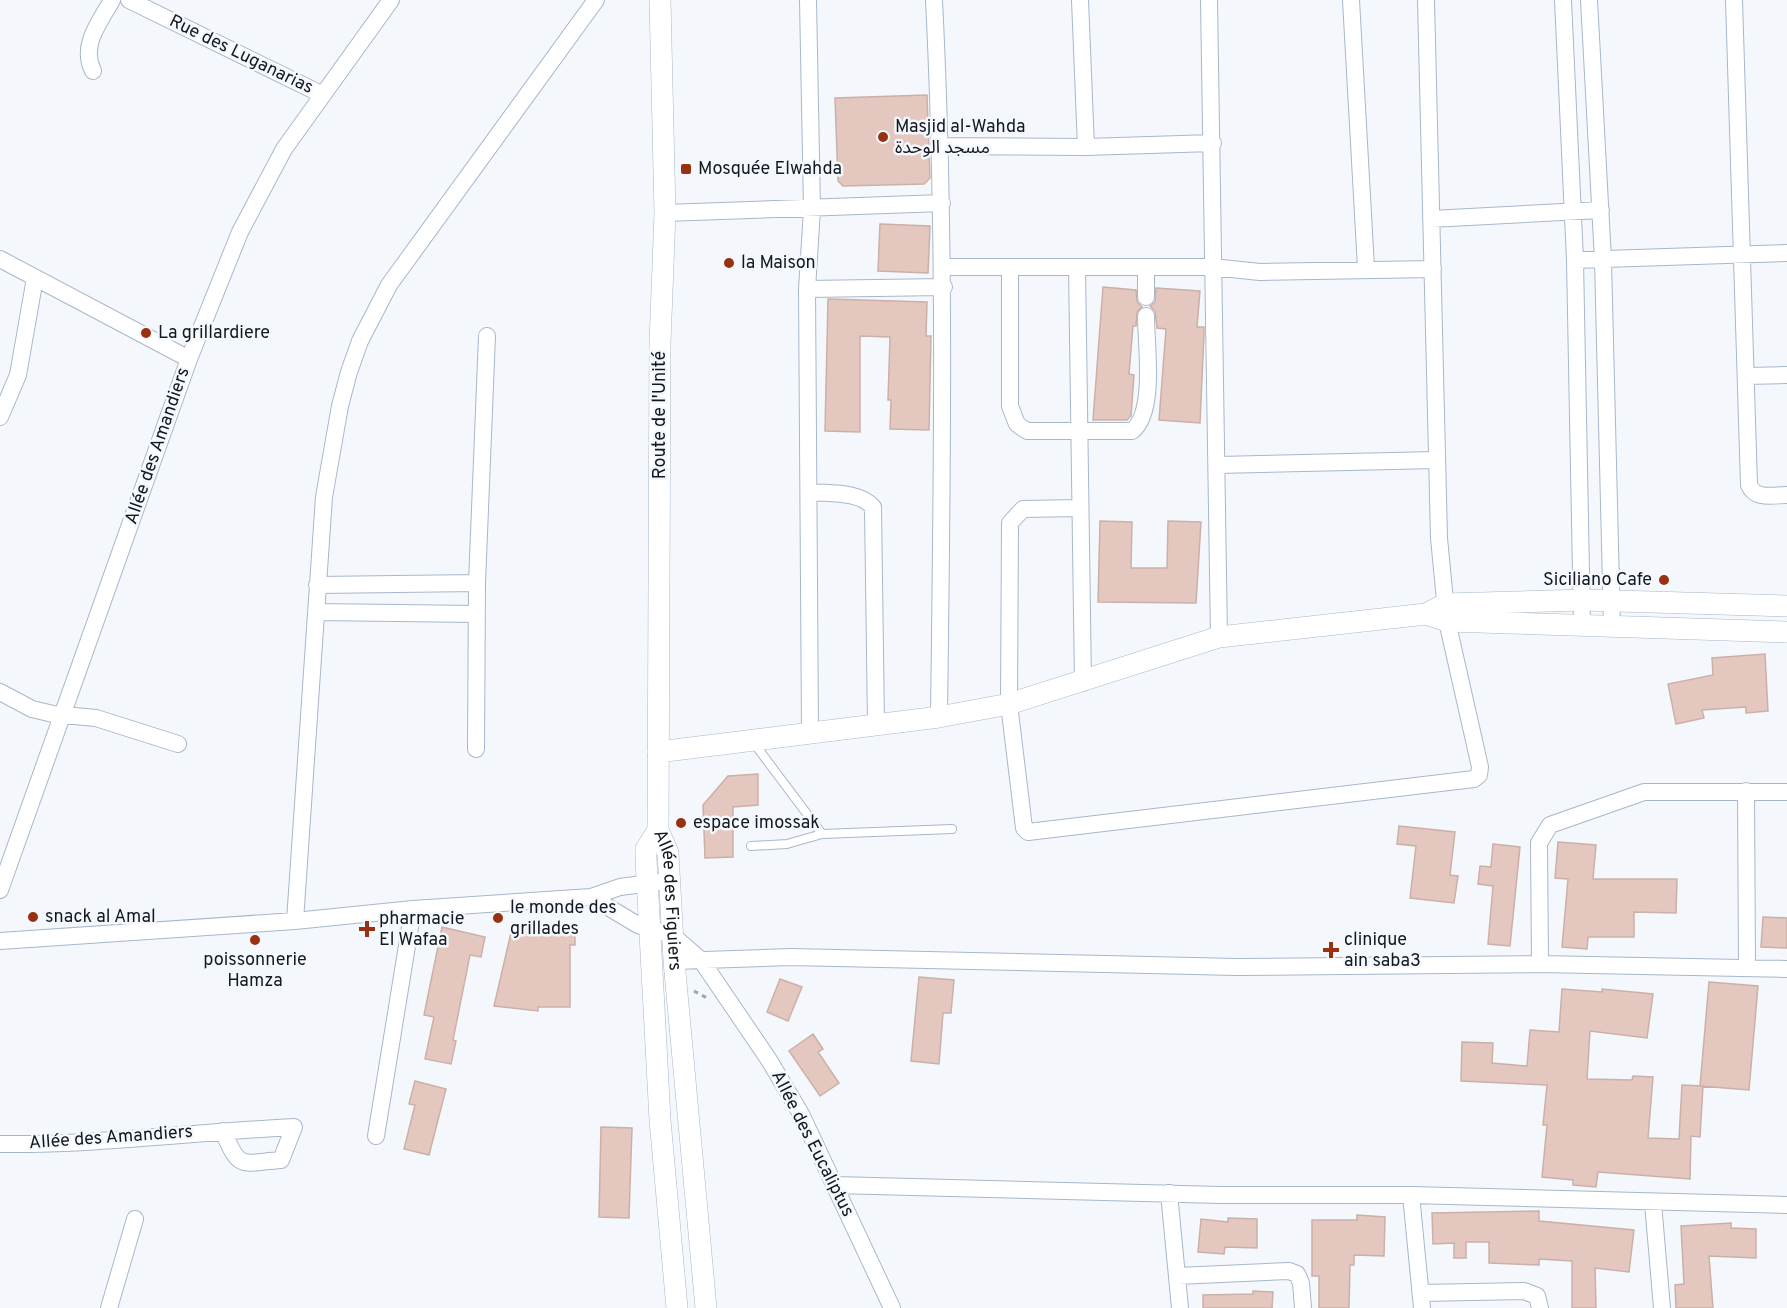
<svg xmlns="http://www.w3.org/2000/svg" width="1787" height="1308" font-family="Overpass,'Noto Sans Arabic',sans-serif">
	<rect width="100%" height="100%" fill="#f4f8fc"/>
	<path fill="#e4c8c0" stroke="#cbb0a8" stroke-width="1.5" d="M927,95L930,178L924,184L843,186L838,181L835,98Z
		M880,224L930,226L928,273L878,271Z
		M1103,287L1136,290L1137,302L1142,307L1137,312L1136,326H1133L1129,374L1134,375L1131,416L1127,420H1093Z
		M1156,288L1200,291L1197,327H1204V334L1200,423L1159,420L1166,329L1157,328L1155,311L1150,306L1155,302Z
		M828,299L927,302L926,336H931L929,430L890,429L891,400H888L890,337L860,336V432L825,431Z
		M1100,521L1132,522L1131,568H1167L1168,521L1201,522L1196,603L1098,602Z
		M1765,654L1768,711L1746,713V707L1702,710L1704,718L1676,724L1668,684L1713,675L1712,658Z
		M758,774V805L733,807V857L705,858L703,805L728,776Z
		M1399,826L1455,832L1450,875L1458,876L1454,903L1410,898L1416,846L1397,844Z
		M1558,842L1596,845L1593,879H1677L1676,913L1634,912V937H1588L1587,949L1562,947L1568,879L1555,878Z
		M1493,844L1520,847L1510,946L1488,944L1493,886L1478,884L1480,866L1491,867Z
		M1763,917L1787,918V948L1761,947Z
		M513,924L539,928V931H575V945H570V1007H538V1011L494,1006Z
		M442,927L485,937L481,957L470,955L453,1040L456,1041L451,1064L425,1059L434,1017L424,1015Z
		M919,977L954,980L951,1013H943L939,1064L911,1061Z
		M780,979L802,987L788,1021L767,1012Z
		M1709,982L1758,986L1749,1090L1700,1086Z
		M1562,989L1602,992V989L1653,994L1647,1038L1590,1031L1587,1079L1632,1080L1633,1076L1653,1077L1648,1138L1679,1139L1682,1085L1703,1086L1700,1137L1691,1136L1690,1179L1598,1172L1596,1187L1573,1185V1180L1542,1177L1547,1125H1543L1547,1085L1461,1081L1462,1042L1493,1043L1492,1063L1527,1066L1530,1030L1559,1032Z
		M813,1034L823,1049L818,1052L839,1083L820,1096L789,1051Z
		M415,1081L446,1089L429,1155L404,1149L415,1105L409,1104Z
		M601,1127L632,1128L629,1218L599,1217Z
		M1539,1211V1221L1634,1230L1629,1272L1595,1268L1596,1308H1572V1261L1539,1259V1265L1489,1263V1242H1466V1258H1454V1243L1433,1244L1432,1213Z
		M1357,1215L1385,1217L1384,1256L1354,1255V1265H1350L1349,1308H1319V1276H1312V1220H1357Z
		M1228,1218L1257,1219V1248L1225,1247L1224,1254L1198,1252L1201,1219L1228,1222Z
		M1731,1223V1228L1756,1229V1258L1709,1256L1713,1308H1676L1675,1285L1684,1284L1681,1226Z
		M1253,1291L1273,1292L1272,1308H1203V1295L1253,1294Z"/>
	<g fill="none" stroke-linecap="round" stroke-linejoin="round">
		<defs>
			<path id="service" d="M822,834L952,829
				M751,846L787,844L822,834L753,742"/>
			<path id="minor" d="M129,0L321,94
				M808,0L812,209L807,289L810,731
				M934,0C946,239 942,477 939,717
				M1080,0L1086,147
				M1209,0L1219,637
				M1351,0L1366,268
				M1563,0L1575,260L1582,625
				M1589,0L1603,260L1612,626
				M1734,0L1749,485C1755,500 1773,495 1787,495
				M93,71C80,45 100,22 112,0
				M941,146L1086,147L1213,143
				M665,213L942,203
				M1431,219L1601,210
				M0,259L189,359
				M1575,260L1787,253
				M943,267H1212L1260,272L1433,269
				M1010,267V406L1017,424L1027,431H1132C1156,413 1146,345 1146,316
				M1077,267L1083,683
				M1146,267V297
				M807,289L944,287
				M1746,376L1787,375
				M0,417L18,375L35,278
				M1218,465L1437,460
				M810,492C830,494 859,491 873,507L876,723
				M1080,508L1023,509L1010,523L1009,704L1024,828L1028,832L1474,779L1479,775L1480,767L1447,621L1439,538L1426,0
				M317,585L477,583
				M316,612L476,614
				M0,692L32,709L53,714L96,718L178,744
				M476,749L477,583L487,336
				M1746,791L1747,968
				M0,890L189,359L240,232L284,149L391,0
				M591,897L638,925L672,935L701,960L769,1060L801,1114L892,1308
				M295,921L324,497L340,406L349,372L360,341L389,285L596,0
				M0,941L295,921L413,909L591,897L620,887L658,882
				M674,961L791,957L1237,967L1540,964L1787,969
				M1540,964L1539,843L1550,825L1644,792H1787
				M376,1136L413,909
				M0,1144C98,1145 196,1132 294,1127L281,1160C240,1163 240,1171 223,1131
				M835,1185L1221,1195H1411L1787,1205
				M1169,1193L1180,1308
				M1411,1195L1422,1308
				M1653,1203L1662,1308
				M1177,1276L1289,1271L1297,1274L1301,1283L1303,1308
				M1421,1293L1524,1291L1537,1296L1540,1308
				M109,1308L135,1219"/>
			<g id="tertiary">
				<path id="s1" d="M660,0L665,213L660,343L658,830L668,853L674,961L706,1308"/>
				<path d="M1426,614L1447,621L1787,632"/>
				<path d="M658,752L939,717L1009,704L1219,637L1426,614L1445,604L1583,600L1787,606"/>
				<path d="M658,830L646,849V859L660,1120L677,1308"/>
			</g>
		</defs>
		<use href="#service" stroke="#a7b7cb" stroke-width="10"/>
		<use href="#minor" stroke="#a7b7cb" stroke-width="18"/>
		<use href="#tertiary" stroke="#a7b7cb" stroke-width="22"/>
		<path stroke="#a0a5aa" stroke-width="3" stroke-dasharray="4.5 4.5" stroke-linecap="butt" d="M694,991L709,999"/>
		<use href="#service" stroke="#fff" stroke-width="8"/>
		<use href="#minor" stroke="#fff" stroke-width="16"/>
		<use href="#tertiary" stroke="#fff" stroke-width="21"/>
	</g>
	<g fill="#98310f" stroke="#f4f8fc" stroke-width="2">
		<circle cx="883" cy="137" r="6"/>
		<rect x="680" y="163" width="12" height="12" rx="3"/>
		<circle cx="729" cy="263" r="6"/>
		<circle cx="146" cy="333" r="6"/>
		<circle cx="1664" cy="580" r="6"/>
		<circle cx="681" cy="823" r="6"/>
		<circle cx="33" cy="917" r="6"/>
		<circle cx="498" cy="918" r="6"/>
		<path d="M364 920h6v6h6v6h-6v6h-6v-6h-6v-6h6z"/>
		<circle cx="255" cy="940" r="6"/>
		<path d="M1328 941h6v6h6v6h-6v6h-6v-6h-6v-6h6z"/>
	</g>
	<g text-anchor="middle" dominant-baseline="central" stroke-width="5" stroke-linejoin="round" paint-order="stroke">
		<g font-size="18" fill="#131920" stroke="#f4f8fc">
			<text transform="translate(241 55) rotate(26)">Rue des Luganarias</text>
			<text transform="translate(660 415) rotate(-90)">Route de l'Unité</text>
			<text transform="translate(158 446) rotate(-71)">Allée des Amandiers</text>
			<text stroke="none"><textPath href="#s1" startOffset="902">Allée des Figuiers</textPath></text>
			<text transform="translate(111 1138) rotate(-4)">Allée des Amandiers</text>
			<text transform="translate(812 1144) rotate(63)">Allée des Eucaliptus</text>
		</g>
		<g font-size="18" fill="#131920" stroke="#f4f8fc" text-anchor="start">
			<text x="895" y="127">Masjid al-Wahda<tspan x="895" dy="21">مسجد الوحدة</tspan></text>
			<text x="698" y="169">Mosquée Elwahda</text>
			<text x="741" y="263">la Maison</text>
			<text x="158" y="333">La grillardiere</text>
			<text x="1652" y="580" text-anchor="end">Siciliano Cafe</text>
			<text x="693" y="823">espace imossak</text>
			<text x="510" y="908">le monde des<tspan x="510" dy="21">grillades</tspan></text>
			<text x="45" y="917">snack al Amal</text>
			<text x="379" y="919">pharmacie<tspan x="379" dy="21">El Wafaa</tspan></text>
			<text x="1344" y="940">clinique<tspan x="1344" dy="21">ain saba3</tspan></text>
			<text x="255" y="960" text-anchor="middle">poissonnerie<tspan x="255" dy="21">Hamza</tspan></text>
		</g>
	</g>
</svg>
